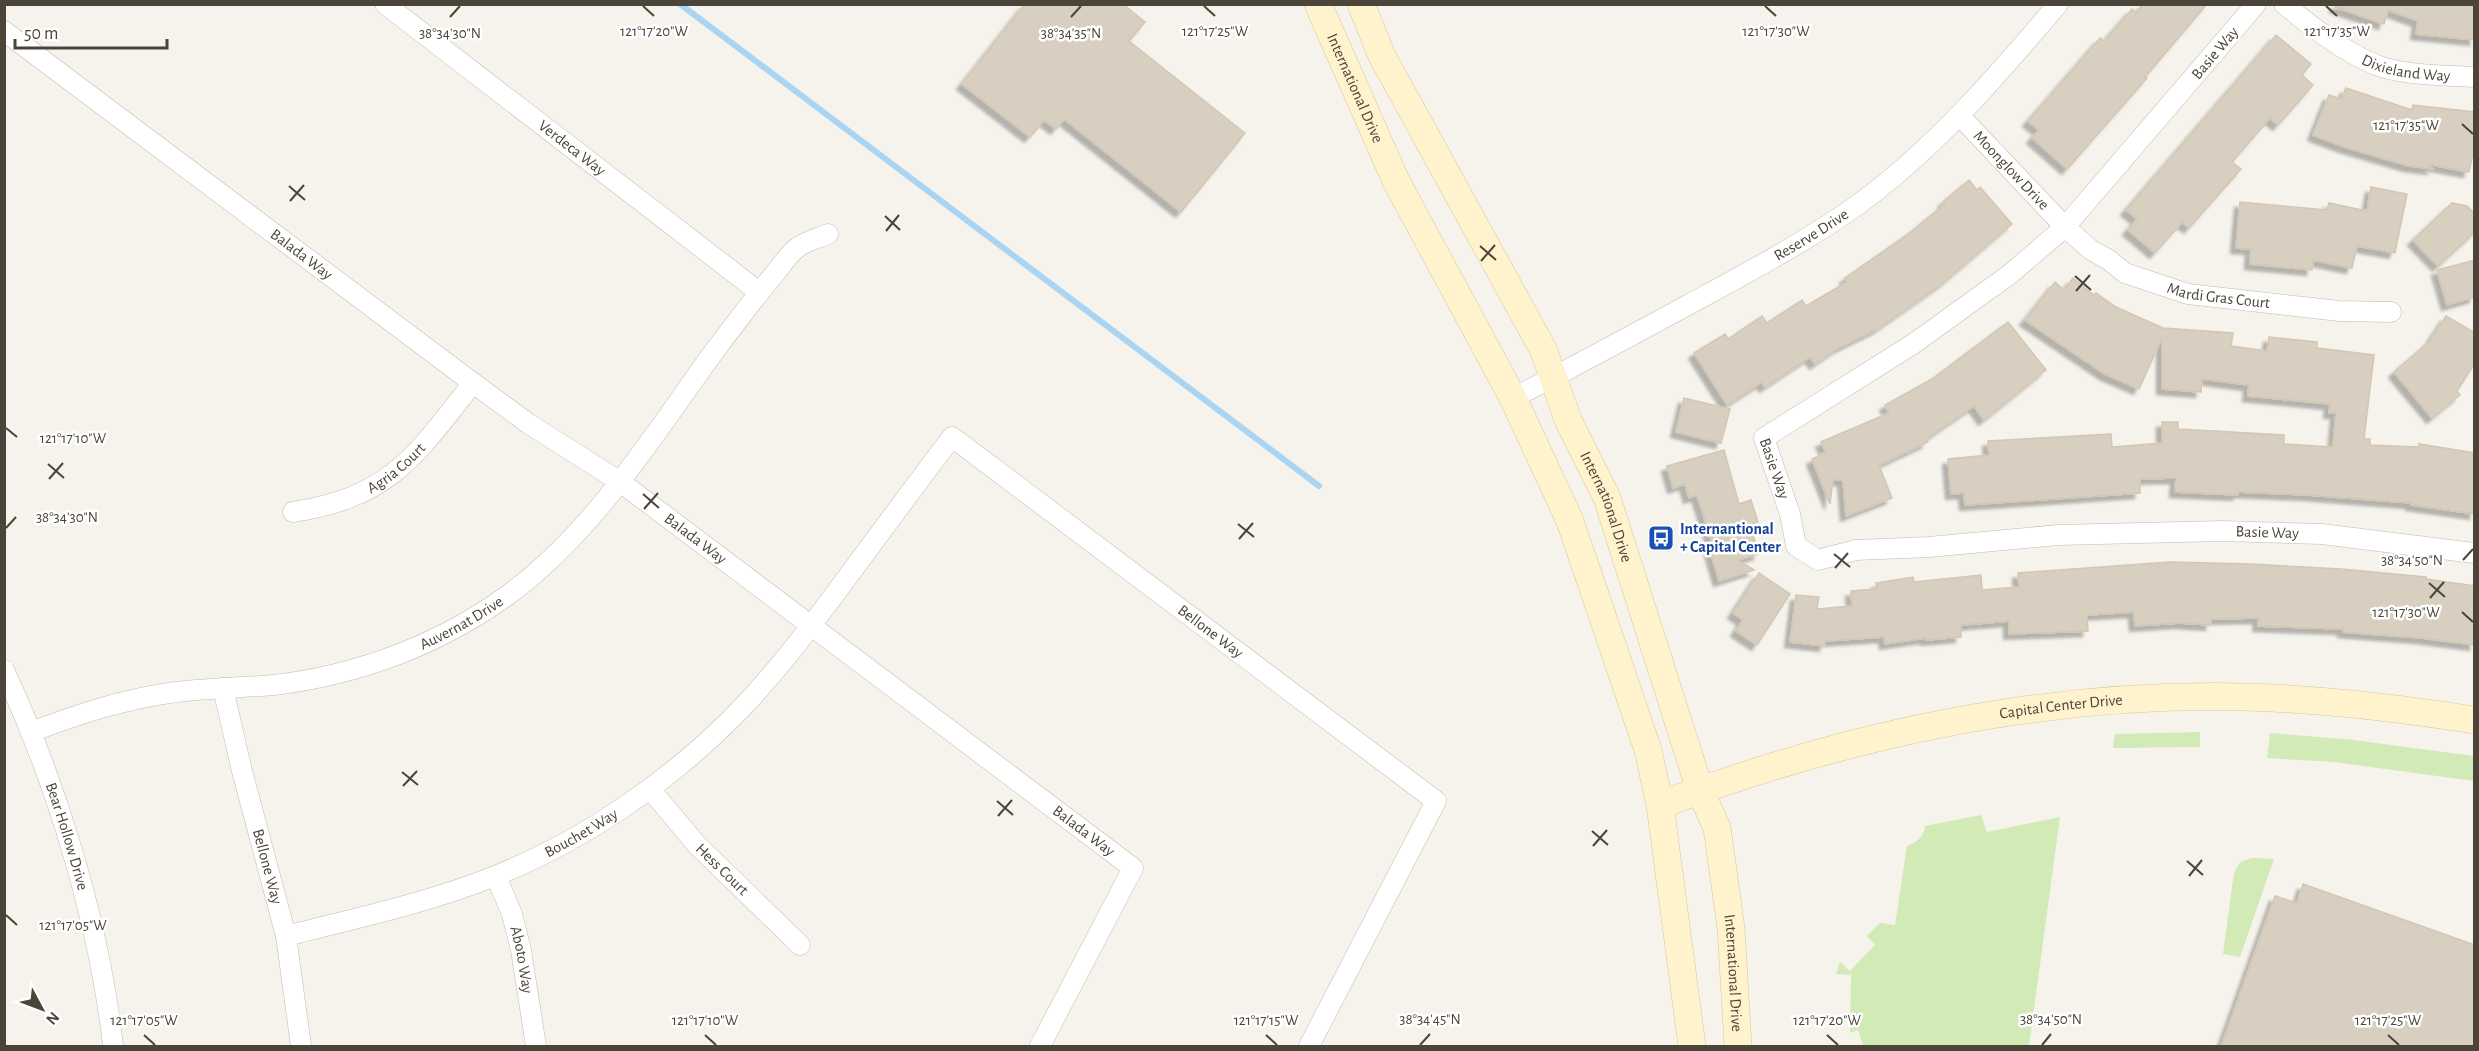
<svg xmlns="http://www.w3.org/2000/svg" width="2479" height="1051" font-family="'Alegreya Sans',sans-serif">
	<defs>
		<filter id="shadow"><feDropShadow dx="-5.5" dy="5.5" stdDeviation="1.5" flood-color="#0004"/></filter>
	</defs>
	<rect width="100%" height="100%" fill="#f6f3ec"/>
	<path fill="#d2eab5" d="M2200,732V747L2113,748L2115,734Z
		M2270,733L2353,740L2474,756V781L2334,762L2267,758Z
		M1981,815L1987,832L2060,817L2029,1046H1863L1858,1030L1850,1033L1851,975L1836,974L1840,962L1850,971L1875,945L1867,936L1880,923L1895,925L1907,846C1917,842 1924,837 1925,826Z
		M2252,858L2274,859L2240,957L2223,954L2234,873L2240,862Z"/>
	<g fill="none" stroke-linecap="round" stroke-linejoin="round">
		<path stroke="#a9d4f2" stroke-width="6" d="M680,4L1319,486"/>
	</g>
	<path fill="#d8cfc1" stroke="#d3c7b4" stroke-width="1.5" filter="url(#shadow)" d="M1025,4H1123L1145,22L1129,41L1245,133L1181,212L1064,119L1056,129L1044,120L1030,137L962,84Z
		M2143,4H2207L2145,77L2147,78L2067,169L2032,138L2039,130L2028,121L2100,38L2104,41L2132,9L2136,13Z
		M2336,4H2475V40L2416,34L2418,21L2388,10L2384,24L2335,7Z
		M2276,35L2311,64L2302,75L2313,85L2278,125L2270,118L2232,162L2241,169L2189,228L2182,222L2155,253L2128,230L2137,219L2126,210Z
		M2346,88L2412,110L2413,105L2475,112V157H2472L2469,172L2427,164L2433,169L2409,166L2345,147L2313,135L2329,95L2341,99Z
		M1969,180L1977,190L1980,187L2012,224L1943,283L1877,329L1838,348L1815,364L1810,357L1765,387L1762,382L1727,405L1694,353L1725,334L1728,339L1762,316L1767,323L1802,300L1806,306L1847,282L1845,278L1908,234L1945,204L1943,202Z
		M2371,187L2407,194L2395,253L2357,246L2352,268L2313,260L2312,270L2250,264L2251,249L2236,248L2240,202L2327,210L2329,203L2367,211Z
		M2452,203L2467,206L2475,214V232L2438,266L2413,240Z
		M2475,260V297L2447,305L2437,270Z
		M2073,278L2094,295L2096,293L2116,307L2163,328L2233,333L2231,346L2267,351L2269,337L2317,342V348L2374,355L2364,439H2370V445L2419,447V444L2475,453V514L2411,505L2412,503L2308,495L2238,492V495L2175,492L2176,478L2140,479V493L1965,505L1964,493L1951,494L1948,459L1989,455L1988,441L2111,434L2112,447L2162,443V422H2178V429L2284,435V444L2333,447L2336,413H2329L2330,404L2248,396L2249,385L2202,379L2201,392L2162,389V338L2139,389L2105,374L2025,320L2055,282L2064,290Z
		M2446,316L2475,333V363L2457,391L2460,395L2432,418L2394,372L2430,341Z
		M2008,322L2046,370L1984,420L1974,406L1926,439L1928,442L1879,465L1892,498L1846,516L1843,480H1833L1830,504L1812,459L1826,452L1821,442L1889,413L1885,405L1932,379Z
		M1684,398L1730,409L1721,443L1676,432Z
		M1724,450L1739,504L1751,500L1758,522L1750,525L1759,554L1738,560L1754,570L1719,581L1709,547L1713,545L1697,495L1689,498L1685,484L1673,488L1667,466Z
		M2170,562L2251,564L2341,569L2426,577V579L2475,586V645L2421,638L2343,632V629L2258,626L2259,618L2211,619V625L2179,623L2135,626L2134,612L2087,615L2088,631L2009,634V621L1961,625V637L1926,640V638L1885,644L1884,637L1825,641V646L1790,642L1796,595L1819,597L1817,609L1852,606L1851,591L1877,589L1876,583L1913,577L1914,582L1981,575L1982,590L2019,587L2018,573Z
		M1759,573L1790,594L1757,645L1736,631L1743,620L1733,613Z
		M2303,884L2475,945V1047H2221L2275,896L2297,903Z"/>
	<g fill="none" stroke-linecap="round" stroke-linejoin="round">
		<defs>
			<g id="street">
				<path id="s1" d="M385,4L759,292"/>
				<path id="s2" d="M2256,4L2065,227L2009,275L1913,344L1764,438L1790,514L1796,546L1818,560L1856,550L1929,547L2058,535L2223,531L2322,534L2474,553"/>
				<path id="s3" d="M2284,4C2309,25 2351,57 2382,67C2411,76 2445,75 2474,77"/>
				<path id="s4" d="M4,31L473,383L529,424L619,481L1133,868L1040,1046"/>
				<path id="s5" d="M1959,115L2065,227L2091,250L2109,260L2125,273L2188,294L2339,311L2391,312"/>
				<path id="s6" d="M1513,398C1571,368 1629,337 1686,306C1745,274 1804,243 1859,204C1935,148 1997,76 2058,4"/>
				<path id="s7" d="M293,512C391,497 415,456 473,383"/>
				<path id="s8" d="M4,670C57,784 99,921 113,1046"/>
				<path id="s9" d="M223,688L242,771L286,936L301,1046"/>
				<path id="s10" d="M31,732C76,715 121,700 169,693C204,688 239,688 274,685C358,675 439,645 508,595C593,533 652,437 713,353C734,325 755,297 777,271C783,263 789,254 797,248C805,241 819,238 828,234"/>
				<path id="s11" d="M650,789L697,845L800,945"/>
				<path id="s12" d="M496,876L512,914L521,950L536,1046"/>
				<path id="s13" d="M286,936C356,918 428,903 495,876C583,841 664,785 731,719C775,675 812,625 849,575C883,529 917,483 952,437L1436,801L1309,1046"/>
			</g>
			<g id="secondary">
				<path id="s14" d="M1318,4L1396,181L1513,398L1570,521L1648,750L1660,805L1692,1046"/>
				<path id="s15" d="M1361,4L1382,56L1544,351L1568,420L1607,498L1700,790L1717,828L1731,928L1738,1046"/>
				<path id="s16" d="M1660,805C1847,735 2044,692 2245,697C2322,699 2398,708 2474,720"/>
			</g>
		</defs>
		<use href="#street" stroke="#c2bbae" stroke-width="21"/>
		<use href="#secondary" stroke="#d6c79b" stroke-width="28"/>
		<use href="#street" stroke="#fff" stroke-width="20"/>
		<use href="#secondary" stroke="#fff3cd" stroke-width="27"/>
	</g>
	<path fill="none" stroke="#4b4439" stroke-width="2" d="M643,6L654,16M1204,6L1215,16M1765,6L1776,16M2326,6L2337,16M450,17L460,6M1071,17L1081,6M2462,124L2473,134M289,186L305,200M290,201L304,185M885,216L900,230M886,231L899,215M1480,246L1496,260M1481,261L1495,245M2075,276L2091,290M2076,291L2090,275M6,428L17,437M48,464L64,478M49,479L63,463M643,494L659,508M644,509L658,493M1238,524L1254,537M6,528L16,517M1239,539L1253,523M1834,554L1850,567M2463,560L2473,549M1835,568L1848,553M2429,583L2445,597M2430,598L2444,582M2462,612L2473,622M402,772L418,785M403,786L417,771M997,801L1013,815M998,816L1012,800M1592,831L1608,845M1593,846L1607,830M2187,861L2203,875M2189,876L2202,860M6,915L17,925M144,1035L155,1045M705,1035L716,1045M1266,1035L1277,1045M1827,1035L1838,1045M2388,1035L2399,1045M1420,1045L1430,1034M2042,1045L2051,1034"/>
	<defs>
		<symbol id="bus-square" viewBox="-11 -11 22 22"><rect x="-9" y="-9" width="18" height="18" rx="4" fill="#1a4fb4" stroke="#fff"/><path d="M-5-6H5V4H4V6H2V4H-2V6H-4V4H-5ZM-3.5-4V0h7V-4ZM-3.5 1.2v1.5H-2V1.2ZM2 1.2v1.5H3.5V1.2Z" fill="#fff"/></symbol>
	</defs>
	<g fill-rule="evenodd">
		<use href="#bus-square" x="1646" y="523" width="30" height="30"/>
	</g>
	<g text-anchor="middle" dominant-baseline="central" stroke-width="5" stroke-linejoin="round" paint-order="stroke">
		<g font-size="16" fill="#4b4439" stroke="#fff">
			<text transform="translate(2215 53) rotate(-50)">Basie Way</text>
			<text stroke="none"><textPath href="#s3" startOffset="141">Dixieland Way</textPath></text>
			<text stroke="none"><textPath href="#s14" startOffset="92">International Drive</textPath></text>
			<text stroke="none"><textPath href="#s1" startOffset="236">Verdeca Way</textPath></text>
			<text stroke="none"><textPath href="#s5" startOffset="76">Moonglow Drive</textPath></text>
			<text stroke="none"><textPath href="#s6" startOffset="340">Reserve Drive</textPath></text>
			<text stroke="none"><textPath href="#s4" startOffset="372">Balada Way</textPath></text>
			<text stroke="none"><textPath href="#s5" startOffset="327">Mardi Gras Court</textPath></text>
			<text stroke="none"><textPath href="#s7" startOffset="114">Agria Court</textPath></text>
			<text stroke="none"><textPath href="#s2" startOffset="694">Basie Way</textPath></text>
			<text stroke="none"><textPath href="#s15" startOffset="561">International Drive</textPath></text>
			<text stroke="none"><textPath href="#s2" startOffset="1252">Basie Way</textPath></text>
			<text stroke="none"><textPath href="#s4" startOffset="858">Balada Way</textPath></text>
			<text stroke="none"><textPath href="#s10" startOffset="448">Auvernat Drive</textPath></text>
			<text stroke="none"><textPath href="#s13" startOffset="1185">Bellone Way</textPath></text>
			<text stroke="none"><textPath href="#s16" startOffset="414">Capital Center Drive</textPath></text>
			<text stroke="none"><textPath href="#s4" startOffset="1344">Balada Way</textPath></text>
			<text stroke="none"><textPath href="#s13" startOffset="314">Bouchet Way</textPath></text>
			<text stroke="none"><textPath href="#s8" startOffset="178">Bear Hollow Drive</textPath></text>
			<text stroke="none"><textPath href="#s9" startOffset="184">Bellone Way</textPath></text>
			<text stroke="none"><textPath href="#s11" startOffset="108">Hess Court</textPath></text>
			<text stroke="none"><textPath href="#s12" startOffset="88">Aboto Way</textPath></text>
			<text stroke="none"><textPath href="#s15" startOffset="1047">International Drive</textPath></text>
		</g>
		<g font-size="16" font-weight="bold" fill="#164399" stroke="#fff" text-anchor="start">
			<text x="1680" y="529">Internantional<tspan x="1680" dy="18">+ Capital Center</tspan></text>
		</g>
	</g>
	<g font-size="15" text-anchor="middle" fill="#4b4439" stroke="#fff" stroke-width="5" stroke-linejoin="round" paint-order="stroke">
		<text x="654" y="36">121°17'20"W</text>
		<text x="1215" y="36">121°17'25"W</text>
		<text x="1776" y="36">121°17'30"W</text>
		<text x="2337" y="36">121°17'35"W</text>
		<text x="450" y="38">38°34'30"N</text>
		<text x="1071" y="38">38°34'35"N</text>
		<text x="2406" y="130">121°17'35"W</text>
		<text x="73" y="443">121°17'10"W</text>
		<text x="67" y="522">38°34'30"N</text>
		<text x="2412" y="565">38°34'50"N</text>
		<text x="2406" y="617">121°17'30"W</text>
		<text x="73" y="930">121°17'05"W</text>
		<text x="1430" y="1024">38°34'45"N</text>
		<text x="2051" y="1024">38°34'50"N</text>
		<text x="144" y="1025">121°17'05"W</text>
		<text x="705" y="1025">121°17'10"W</text>
		<text x="1266" y="1025">121°17'15"W</text>
		<text x="1827" y="1025">121°17'20"W</text>
		<text x="2388" y="1025">121°17'25"W</text>
	</g>
	<rect width="2479" height="1051" fill="none" stroke="#4b4439" stroke-width="12"/>
	<g transform="translate(42 1009) rotate(131)" stroke="#ffffff" stroke-width="4.5" paint-order="stroke">
	<path d="M0-4.5L10 22L0 15L-10 22Z" fill="#4b4439"/>
	<text y="-9" font-size="16" font-weight="bold" text-anchor="middle" fill="#4b4439">N</text>
	</g>
	<path d="M15 39v9h152v-9" fill="none" stroke="#4b4439" stroke-width="3"/>
	<text x="24" y="39" font-size="18" fill="#4b4439" stroke="#ffffff" stroke-width="4.5" paint-order="stroke">50 m</text>
</svg>
